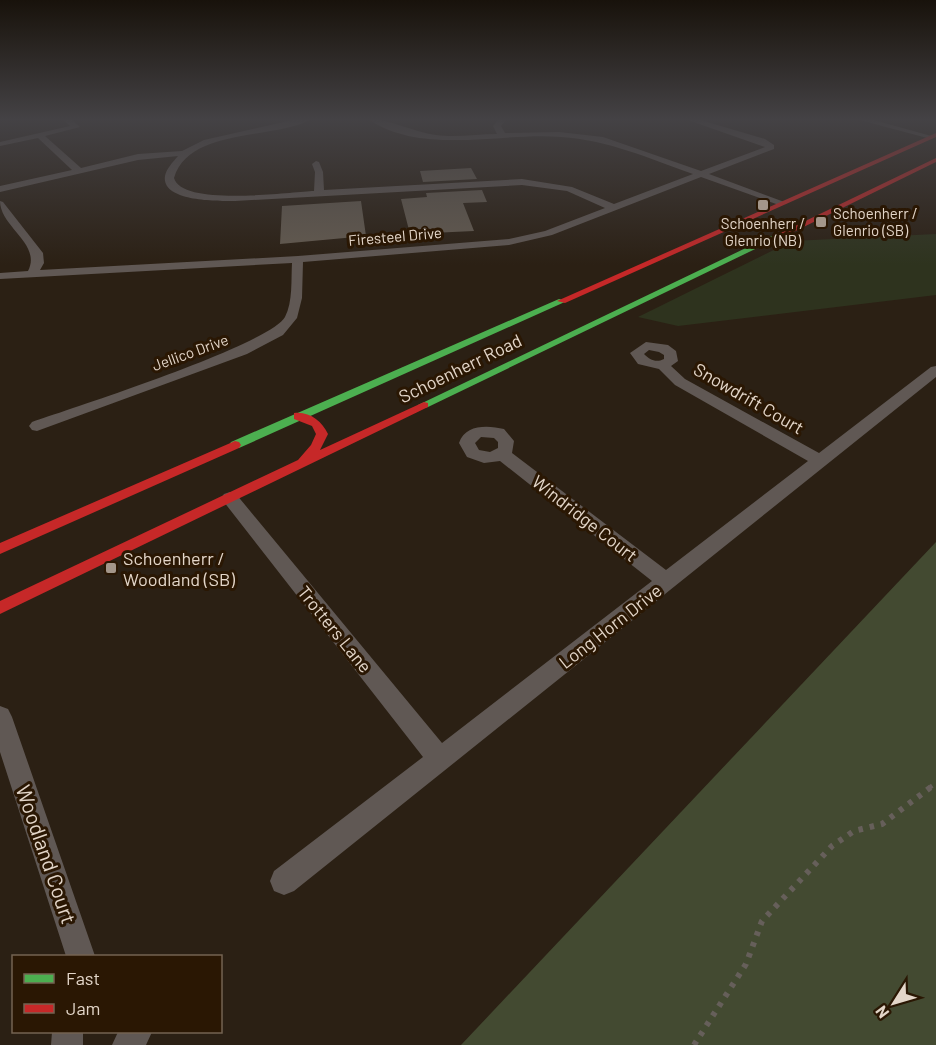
<svg xmlns="http://www.w3.org/2000/svg" width="936" height="1045" font-family="Barlow,sans-serif">
	<rect width="100%" height="100%" fill="#2b2014"/>
	<path fill="#2e331e" d="M936,234V295L678,326L638,317L792,241Z"/>
	<path fill="#434a31" d="M936,542V1045H461Z"/>
	<path fill="#645b50" d="M471,168L477,179L423,182L420,171Z
		M482,190L487,202L463,203L474,231L410,234L401,199L427,197L426,193Z
		M361,201L366,236L280,244L282,206Z"/>
	<g fill="none" stroke-linecap="round" stroke-linejoin="round">
		<path stroke="#665f5a" stroke-width="4.5" stroke-dasharray="4 5" stroke-linecap="butt" d="M929,788L936,783"/>
		<path stroke="#665f5a" stroke-width="6" stroke-dasharray="4.5 7" stroke-linecap="butt" d="M694,1045L746,964L762,921L832,846L854,831L882,824L931,787"/>
		<path fill="#605854" fill-rule="evenodd" d="M62,119H71L80,127L45,136L81,168L138,154L182,151L204,140L297,119H312C275,140 189,127 174,178C182,207 288,192 314,191L315,172L312,164L316,161L319,162L323,172L324,190L522,179L572,187L614,204L693,174C648,158 608,140 561,137C501,132 422,156 368,119C390,119 413,132 436,135C456,138 478,134 497,134L493,126L499,119H507L501,126L505,133L559,132L603,137L701,171L765,147L685,119H697L765,139L774,145V149L709,174L787,203L779,205L701,177L552,235L509,245L303,262L302,298L297,318L283,335L247,354L37,431L32,430L29,426L32,422C73,408 269,345 285,317C293,302 291,279 292,263L0,279V273L28,271C42,244 0,227 0,201L3,202L43,253L44,263L40,270L298,256L509,239L545,231L605,208L567,191L522,185L235,201C219,201 161,202 165,176C166,169 173,162 178,156L138,160L0,192V186L72,170L38,138L0,146V142L70,126Z
			M856,119H870L935,137L931,139Z
			M646,342L668,345L676,351L678,361L671,366L685,379L819,453L931,367L936,366V377L294,891L284,895L274,891L270,881L274,871L423,757L224,502L221,498L224,494L230,492L236,494L442,743L652,581L500,461L484,463L467,457L459,443C465,424 488,425 504,429L514,441L512,453L666,570L808,461L675,385L659,369L638,364L630,353ZM649,350L659,352L664,355V359C656,363 650,360 644,354ZM481,437L494,438L498,442V448L490,452L479,450L475,443Z
			M0,706L8,709L12,717L95,956H66L0,752Z
			M52,1032H83V1045H51Z
			M118,1032H152L146,1045H112Z"/>
		<path fill="#4caf50" fill-rule="evenodd" d="M771,236L778,238L428,407L424,408L418,405Z
			M559,299L567,301L239,448H231L229,445L231,442Z"/>
		<path fill="#c62828" fill-rule="evenodd" d="M936,133V137L565,303L557,301Z
			M936,158V162L777,240L770,238Z
			M424,402L428,403V407L0,614V601L298,460L311,445L316,434L312,426L294,419V413C309,411 322,421 328,434L320,450Z
			M235,441L239,442L241,445L239,448L0,554V543Z"/>
	</g>
	<linearGradient id="sky" x2="0" y2="1"><stop stop-color="#18120b"/><stop offset="0.45" stop-color="#444245"/><stop offset="1" stop-color="#444245" stop-opacity="0"/></linearGradient>
	<rect width="936" height="265" fill="url(#sky)"/>
	<g fill="#a3968a" stroke="#2a1703" stroke-width="2">
		<rect x="757" y="199" width="12" height="12" rx="3"/>
		<rect x="815" y="216" width="12" height="12" rx="3"/>
		<rect x="105" y="562" width="12" height="12" rx="3"/>
	</g>
	<g text-anchor="middle" dominant-baseline="central" stroke-width="6" stroke-linejoin="round" paint-order="stroke">
		<g font-size="15" fill="#e3d6c9" stroke="#2a1703" text-anchor="start">
			<text x="833" y="213">Schoenherr /<tspan x="833" dy="17">Glenrio (SB)</tspan></text>
			<text x="763" y="223" text-anchor="middle">Schoenherr /<tspan x="763" dy="17">Glenrio (NB)</tspan></text>
		</g>
		<g font-size="15" fill="#e3d6c9" stroke="#2a1703">
			<text transform="translate(395 236) rotate(-5)">Firesteel Drive</text>
			<text transform="translate(190 352) rotate(-20)">Jellico Drive</text>
		</g>
		<g font-size="18" fill="#e3d6c9" stroke="#2a1703">
			<text transform="translate(460 368) rotate(-26)">Schoenherr Road</text>
			<text transform="translate(749 398) rotate(30)">Snowdrift Court</text>
			<text transform="translate(585 518) rotate(38)">Windridge Court</text>
			<text transform="translate(610 626) rotate(-38)">Long Horn Drive</text>
			<text transform="translate(335 629) rotate(51)">Trotters Lane</text>
		</g>
		<g font-size="18" fill="#e3d6c9" stroke="#2a1703" text-anchor="start">
			<text x="123" y="558">Schoenherr /<tspan x="123" dy="21">Woodland (SB)</tspan></text>
		</g>
		<g font-size="21" fill="#e3d6c9" stroke="#2a1703">
			<text transform="translate(47 854) rotate(71)">Woodland Court</text>
		</g>
	</g>
	<rect x="12" y="955" width="210" height="78" fill="#2a1703" stroke="#746352" stroke-width="1.5"/>
	<rect x="24" y="974" width="30" height="9" fill="#4caf50" stroke="#746352" stroke-width="1.5"/>
	<text x="66" y="985" font-size="18" fill="#e3d6c9">Fast</text>
	<rect x="24" y="1004" width="30" height="9" fill="#c62828" stroke="#746352" stroke-width="1.5"/>
	<text x="66" y="1015" font-size="18" fill="#e3d6c9">Jam</text>
	<g transform="translate(894 1003) rotate(233)" stroke="#2a1703" stroke-width="4.5" paint-order="stroke">
	<path d="M0-4.5L10 22L0 15L-10 22Z" fill="#e3d6c9"/>
	<text y="-9" font-size="16" font-weight="bold" text-anchor="middle" fill="#e3d6c9">N</text>
	</g>
</svg>
